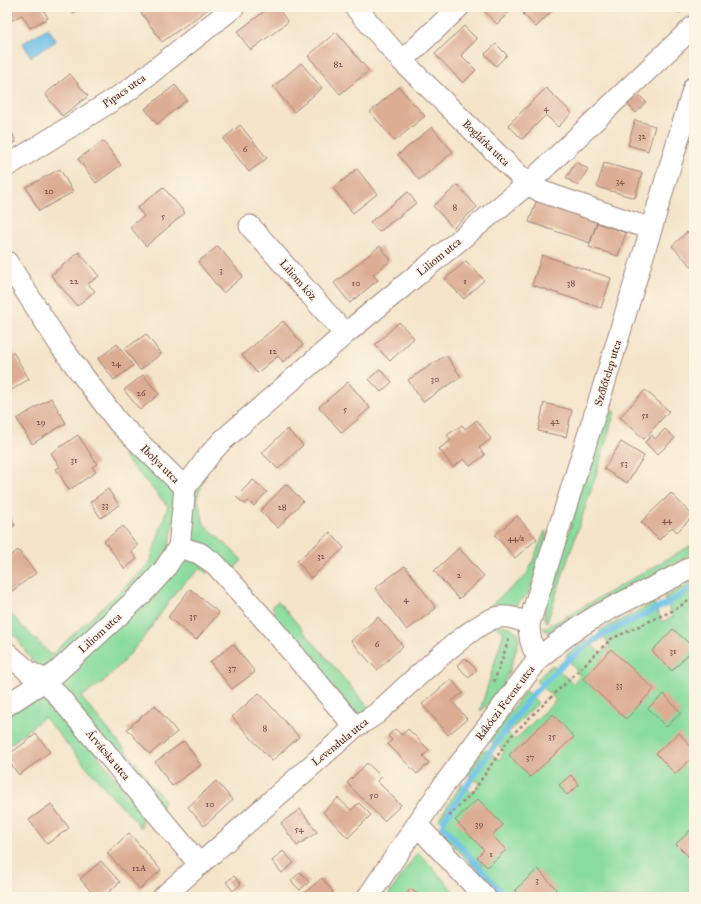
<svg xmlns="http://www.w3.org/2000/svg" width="701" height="904" font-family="'IM FELL Great Primer',serif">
	<rect width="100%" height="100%" fill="#fcf5e5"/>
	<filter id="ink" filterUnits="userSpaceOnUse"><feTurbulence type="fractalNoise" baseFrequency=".025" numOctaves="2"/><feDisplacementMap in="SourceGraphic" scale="8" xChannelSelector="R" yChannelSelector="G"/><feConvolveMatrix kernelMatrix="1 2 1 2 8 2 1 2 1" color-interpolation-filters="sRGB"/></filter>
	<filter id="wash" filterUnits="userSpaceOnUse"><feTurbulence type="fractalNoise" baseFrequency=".012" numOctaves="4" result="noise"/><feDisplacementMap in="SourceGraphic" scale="16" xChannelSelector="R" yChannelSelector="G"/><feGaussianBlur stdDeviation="0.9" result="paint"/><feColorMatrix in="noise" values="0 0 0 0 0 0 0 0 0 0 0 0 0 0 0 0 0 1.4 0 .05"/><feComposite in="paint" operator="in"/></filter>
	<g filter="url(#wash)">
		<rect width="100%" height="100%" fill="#f4e5ca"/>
		<path fill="#89dc9e" stroke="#6a7e64" d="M606,410L615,411L595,478L547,622C539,611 550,588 556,577L587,469L590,467L602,416Z
			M127,450L161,476L175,489L178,502L168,551L151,574L47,670L37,666L27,654L17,637L7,633V610L51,655L149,565L168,506L122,455Z
			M207,470L197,498L204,524L242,560L235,568L232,569L217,557L210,547L190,538L189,496Z
			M545,531L547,536L529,593C521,602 509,610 497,611L493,606L491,610L469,623L527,575Z
			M694,544V552L648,580L556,632L546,631L543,628L555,623Z
			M185,559L193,560L207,569V574L201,568L178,589L144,637L122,663L104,681L81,697L145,774L148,781L164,800L161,809L59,686L62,675L180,560Z
			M694,581V897H499L477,871L482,864L480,863L474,867L444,835L441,830L446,821L444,820L441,821L439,819L462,783L472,793L480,784L477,780L475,781L468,774L483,751L487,750L499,760L504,752L498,745L490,740L526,690L538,703L508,733L515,740L556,700L536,681L552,665L573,683L580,676L566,655L587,640L601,654L610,645L599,631L654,603L662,622L673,617L664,598Z
			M278,601L369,708L361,714L355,713L274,619L275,614L272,606Z
			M491,623L510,627L518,633L519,639C510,669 507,690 480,711L504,632Z
			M46,689L140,810L142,820V827H139L136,821L115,800L44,717L7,747V716Z
			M418,852L459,897H387Z"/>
		<path fill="#6cc1e8" stroke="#5b708a" d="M48,28L56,41L31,57L23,43Z"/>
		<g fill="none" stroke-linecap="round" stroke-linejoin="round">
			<path stroke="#6cc1e8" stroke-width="6" d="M444,820L489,753L531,696L557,670L569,659L602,635L668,603L694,587
				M443,826L505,897"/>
		</g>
		<g id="blocks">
			<path fill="#dcac93" d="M7,7H42L48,18L30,28L22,15L7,23Z
				M69,7H84L73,13Z
				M137,7H211L162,42Z
				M270,7H277L288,22L251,50L237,32Z
				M484,7H514L497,24L482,9Z
				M530,7H556L536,27L523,14Z
				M672,7H685L679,13Z
				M464,26L477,39L461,55L476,70L463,83L435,54Z
				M336,32L369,71L340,94L308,56Z
				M496,44L507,55L496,66L485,54Z
				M301,63L322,88L294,112L273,87Z
				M70,74L88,96L62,116L45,94Z
				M175,85L187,100L157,124L145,109Z
				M399,87L425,116L395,141L370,112Z
				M546,88L572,113L558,127L546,115L522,139L508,125Z
				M638,94L646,102L636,113L628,105Z
				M635,120L655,126L648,151L628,145Z
				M7,121L16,142L7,146Z
				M240,125L267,158L249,172L223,139Z
				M432,127L453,152L419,180L398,155Z
				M103,141L121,165L96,183L78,159Z
				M576,162L588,169L578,186L566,178Z
				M604,163L642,173L635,198L597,187Z
				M60,169L73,192L39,211L26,187Z
				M357,169L377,194L353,213L333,188Z
				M458,185L477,207L453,228L433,206Z
				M163,187L185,213L146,246L130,227L144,216L137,208Z
				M408,192L416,203L379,232L370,222Z
				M537,199L598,219L590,243L529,222Z
				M597,223L626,233L618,256L589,247Z
				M687,232L694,240V269L672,246Z
				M218,246L243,276L223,293L198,262Z
				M380,246L391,260L373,275L378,280L350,303L334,283Z
				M79,252L99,276L88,284L95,291L77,306L51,275Z
				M542,255L611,278L601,308L532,285Z
				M466,261L484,280L464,299L445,279Z
				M283,321L303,345L283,362L278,356L257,373L242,355Z
				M399,322L414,338L390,361L375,345Z
				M146,334L161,354L140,370L125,349Z
				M117,344L133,366L114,380L98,359Z
				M13,352L29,379L7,393V355Z
				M446,355L461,377L423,402L408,380Z
				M380,369L392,382L381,392L369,379Z
				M143,375L159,394L140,410L124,390Z
				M348,382L370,408L342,433L319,407Z
				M645,390L669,411L644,439L620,417Z
				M51,398L66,423L32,444L17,419Z
				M544,403L572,410L566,437L538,431Z
				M477,420L491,439L479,448L485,455L470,466L464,459L453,467L439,449L451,440L447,435L462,425L465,429Z
				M287,429L303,445L278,469L262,453Z
				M665,429L675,438L657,455L645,442L652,435L655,439Z
				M78,435L97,464L92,467L96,472L69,490L56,469L60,467L51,453Z
				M621,442L644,456L627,483L604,469Z
				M253,480L267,492L254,506L248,501L245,504L236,497Z
				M286,484L303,501L278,528L260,511Z
				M108,489L119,505L101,518L90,502Z
				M671,493L693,516L677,532L672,527L659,540L641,522Z
				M7,512L15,525L7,529Z
				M517,516L537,539L515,558L495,535Z
				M123,526L138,546L131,551L137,559L125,569L104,541Z
				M330,532L344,548L311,578L297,561Z
				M459,548L484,576L459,599L434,571Z
				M18,550L36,573L7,595V559Z
				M405,566L436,608L407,630L375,588Z
				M190,589L219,613L196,640L168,617Z
				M378,617L403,646L377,670L351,641Z
				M673,629L694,648L672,671L652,651Z
				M233,644L255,672L232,689L210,662Z
				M611,649L654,689L626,719L583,679Z
				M465,658L477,670L469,678L457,665Z
				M451,679L463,693L452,701L467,719L448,735L422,704Z
				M259,693L299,737L272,761L232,717Z
				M664,694L681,713L666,727L648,708Z
				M155,705L177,732L150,754L127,729Z
				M553,714L574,737L530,777L509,755Z
				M395,729L402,735L408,729L429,750L423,756L429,763L417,774L388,744L392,740L388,736Z
				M679,733L694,750V756L675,774L656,753Z
				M36,734L50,752L19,775L7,759V756Z
				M184,741L201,765L172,786L155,762Z
				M367,763L382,777L377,781L401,805L384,821L347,783Z
				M571,775L579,785L567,795L559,785Z
				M216,781L233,800L204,826L188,807Z
				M338,798L351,810L359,803L371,815L348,838L323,812Z
				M478,799L503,825L492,835L506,850L487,867L477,857L484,850L455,820Z
				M51,804L69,828L47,844L29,820Z
				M300,809L317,832L297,846L281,823Z
				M694,827V862L676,844Z
				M129,833L161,870L140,889L107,853Z
				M283,851L294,863L282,873L272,861Z
				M101,861L120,882L103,897H96L80,879Z
				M538,869L556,889L548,897H522L515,890Z
				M300,872L309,882L300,890L291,881Z
				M234,876L241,884L233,891L226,882Z
				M322,878L333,892L329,895L330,897H302L301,896Z
				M410,889L423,897H405Z
				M7,890L13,897H7Z"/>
		</g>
	</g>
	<g filter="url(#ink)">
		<use href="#blocks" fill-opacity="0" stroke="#9f827a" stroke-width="1"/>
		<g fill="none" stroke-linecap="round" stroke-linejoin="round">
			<defs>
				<path id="minor" d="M355,7L402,61L528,184L540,191L636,224L651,228
					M402,61L459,7
					M7,166L129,90L234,7
					M250,226L345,334
					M7,262L62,348L118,422L185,488
					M179,547L199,553L215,564L271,627L355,727
					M7,653L29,672L45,680L200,865
					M539,658C531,648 529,637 529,624L603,388L694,87
					M7,705L56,673L144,592L164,570L179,547L185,488L210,454L222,441L345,334L528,184L694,26
					M417,825L485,897
					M163,897L355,727C362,723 369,719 376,714C398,695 475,618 500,617C511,616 520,620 529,624
					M368,897L443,786L539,658C559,641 581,624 604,612C633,596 665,583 694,566"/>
			</defs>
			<use href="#minor" stroke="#9f827a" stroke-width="23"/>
			<path stroke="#9f827a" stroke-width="2.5" stroke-dasharray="3 3" stroke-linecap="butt" d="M688,546L694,542
				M494,682L509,639
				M449,816L472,793L511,736L611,639L674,610L694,597"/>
			<use href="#minor" stroke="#fff" stroke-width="21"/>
		</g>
	</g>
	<g text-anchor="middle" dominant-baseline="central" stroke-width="3" stroke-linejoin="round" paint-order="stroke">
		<g font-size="9" fill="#6e4245">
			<text x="338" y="63">82</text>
			<text x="546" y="107">4</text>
			<text x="642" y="135">32</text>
			<text x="245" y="148">6</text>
			<text x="620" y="180">34</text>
			<text x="49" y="190">20</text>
			<text x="455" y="206">8</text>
			<text x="163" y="215">5</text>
			<text x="221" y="269">3</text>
			<text x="74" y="280">22</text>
			<text x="465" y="280">1</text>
			<text x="356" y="282">10</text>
			<text x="571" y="282">38</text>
			<text x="273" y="350">12</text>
			<text x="116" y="362">24</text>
			<text x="435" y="378">30</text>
			<text x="141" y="392">26</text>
			<text x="345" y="408">5</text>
			<text x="645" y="414">51</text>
			<text x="555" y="420">42</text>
			<text x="41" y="421">29</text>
			<text x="74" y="459">31</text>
			<text x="624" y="462">53</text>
			<text x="105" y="504">33</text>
			<text x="282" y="506">28</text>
			<text x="667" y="519">44</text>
			<text x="516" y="537">44/a</text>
			<text x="321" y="555">32</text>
			<text x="459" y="574">2</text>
			<text x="406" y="598">4</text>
			<text x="193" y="615">35</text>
			<text x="377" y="643">6</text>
			<text x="673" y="650">31</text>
			<text x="232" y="667">37</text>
			<text x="619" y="684">33</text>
			<text x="265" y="727">8</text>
			<text x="552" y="735">35</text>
			<text x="530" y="756">37</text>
			<text x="374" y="794">50</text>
			<text x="210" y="803">10</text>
			<text x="479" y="823">39</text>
			<text x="299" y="828">54</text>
			<text x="491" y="853">1</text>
			<text x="139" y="867">12A</text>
			<text x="537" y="879">3</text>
		</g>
		<g font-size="11" fill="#4a1f2b" stroke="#fcf5e5">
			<text transform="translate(124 91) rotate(-35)">Pipacs utca</text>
			<text transform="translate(486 143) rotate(44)">Boglárka utca</text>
			<text transform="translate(439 257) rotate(-39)">Liliom utca</text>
			<text transform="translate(298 280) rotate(49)">Liliom köz</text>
			<text transform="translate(608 373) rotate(-73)">Szőlőtelep utca</text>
			<text transform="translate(160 464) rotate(45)">Ibolya utca</text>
			<text transform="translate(100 633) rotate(-42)">Liliom utca</text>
			<text transform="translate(505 703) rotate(-53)">Rákóczi Ferenc utca</text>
			<text transform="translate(340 742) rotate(-39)">Levendula utca</text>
			<text transform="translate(108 755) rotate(50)">Árvácska utca</text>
		</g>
	</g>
	<rect width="701" height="904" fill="none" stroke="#fcf5e5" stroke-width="24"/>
</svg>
